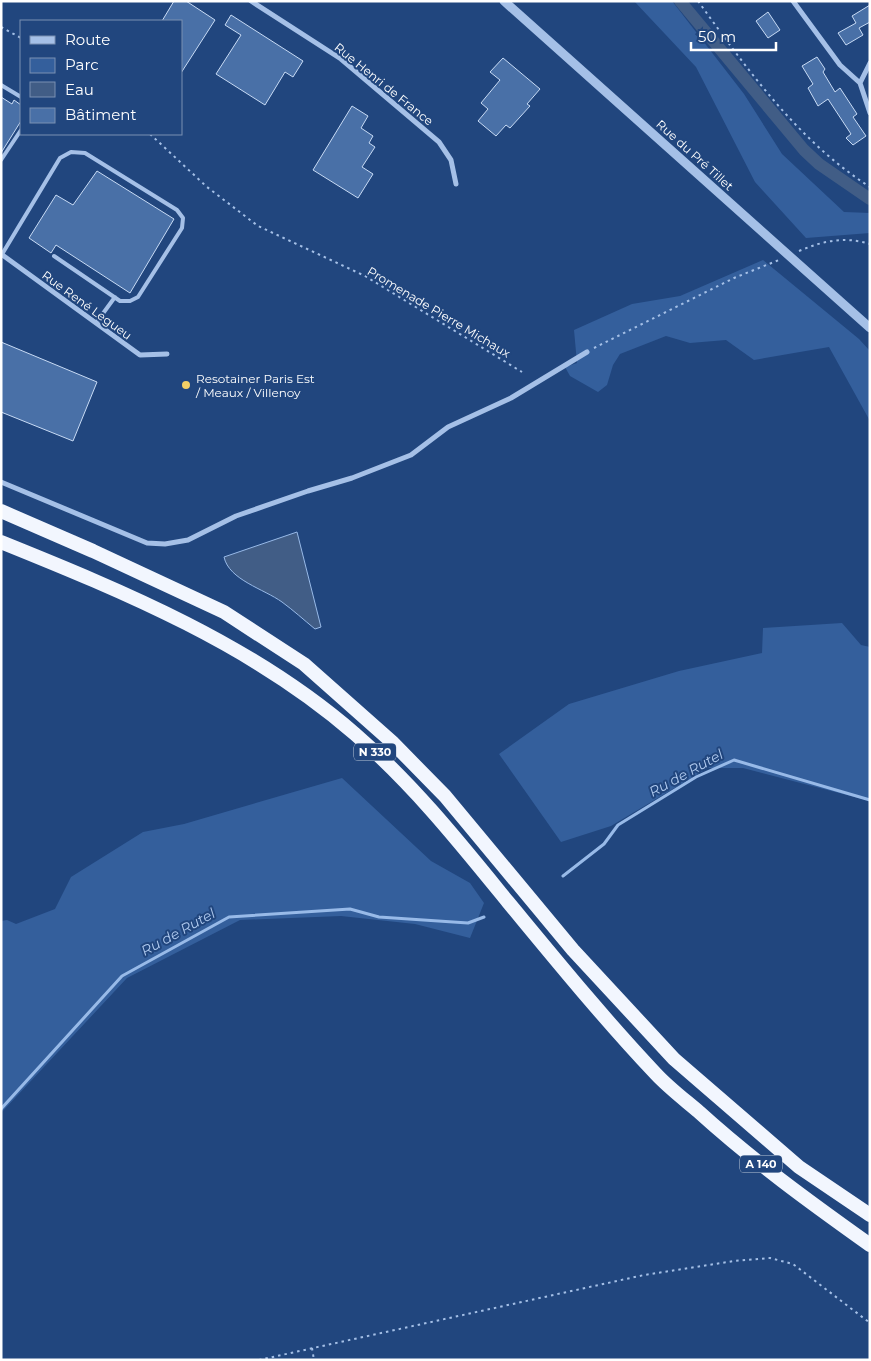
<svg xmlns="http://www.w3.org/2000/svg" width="871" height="1361" font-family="Montserrat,sans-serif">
	<rect width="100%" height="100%" fill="#21467e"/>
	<path fill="#345f9c" d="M634,1H672L744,94L782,154L844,212L870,213V233L806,238L755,182L696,67Z
		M763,260L859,339L870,351V421L829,347L754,360L726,340L690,343L666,336L620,354L613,365L607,385L598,392L570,376L565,367L577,363L574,330L632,304L680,296Z
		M842,623L861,645L870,647V801L743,768H708L611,826L561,842L499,754L569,704L679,671L762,653L763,628Z
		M342,778L431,861L470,883L484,903L470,938L415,924L341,916L240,920L127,978L1,1113V921L7,920L16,924L55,909L71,877L143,832L184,824Z"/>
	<path fill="#415d86" stroke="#98bae8" d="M297,532L321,627L315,629C304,620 293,610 282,602C264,589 229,580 224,557Z"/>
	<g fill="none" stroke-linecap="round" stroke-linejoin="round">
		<path stroke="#98bae8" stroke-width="3" d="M563,876L604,844L618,825L696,777L734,760L870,800
			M1,1109L122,976L229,917L350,909L379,917L468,923L484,917"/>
		<path stroke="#415d86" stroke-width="12" d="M680,1L804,150L819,164L870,199"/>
	</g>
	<path fill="#4970a7" stroke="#c8dbf5" d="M174,1H186L215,20L181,73V21H162Z
		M870,5V22L859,28L863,35L846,45L838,33L856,23L852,16Z
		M768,12L780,30L768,38L756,21Z
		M231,15L303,61L293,77L285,72L265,105L216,74L241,35L225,25Z
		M817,57L825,69L823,72L835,92L840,88L857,114L853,117L866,136L853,145L846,138L851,134L828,99L818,106L808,88L813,84L802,66Z
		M503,58L540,89L527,104L530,106L510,128L506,125L496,136L478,121L488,109L481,103L500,80L490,72Z
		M1,97L12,104L14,100L21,105V121L1,153Z
		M352,106L368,116L361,128L373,136L369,143L375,147L362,167L373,174L358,198L313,170Z
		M97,171L174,219L130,293L56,245L51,253L29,238L56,195L73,205Z
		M1,342L97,382L73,441L1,412Z"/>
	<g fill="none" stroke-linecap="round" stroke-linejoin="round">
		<path stroke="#a5c0e7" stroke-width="2" stroke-dasharray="2.5 4" stroke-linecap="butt" d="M698,1C747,69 798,141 870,187
			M1,27L21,38
			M150,134L207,187L258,226L365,276L522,372
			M799,251C823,241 844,236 870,244
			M594,348L734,278L779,260
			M312,1348L314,1360
			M259,1360L644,1275L734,1261L770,1258L793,1264L870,1323"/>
		<path stroke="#a5c0e7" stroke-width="4" d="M1,85L21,97
			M1,160L21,130
			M1,256L60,158L71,152L85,153L177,210L183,218L182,228L138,297L130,301H120L54,256
			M96,323L115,297"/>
		<path stroke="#a5c0e7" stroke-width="5" d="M251,1L341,59L439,142L451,160L456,184
			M793,1L840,65L860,83L870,113
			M860,83L870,63
			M1,254L140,355L167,354
			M1,482L147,543L165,544L188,540L236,516L308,491L352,478L411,455L448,427L511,398L587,352"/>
		<path stroke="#a5c0e7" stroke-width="9" d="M504,1L870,328"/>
		<path stroke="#f2f6fe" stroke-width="14" d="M1,511L93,551L224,612L304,664L392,742L445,796L573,950L674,1059L799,1167L870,1215
			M1,542C125,592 253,645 355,734C413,784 460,843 508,902C556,960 604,1019 656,1074C669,1088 685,1100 699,1112C753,1161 811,1203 870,1245"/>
	</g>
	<circle fill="#f4d066" stroke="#21467e" stroke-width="2" cx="186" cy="385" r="5"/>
	<g text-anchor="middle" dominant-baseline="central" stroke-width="4" stroke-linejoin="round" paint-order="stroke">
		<g fill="#21467e" stroke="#bcc8d8" stroke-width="1">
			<rect x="354" y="743.5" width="42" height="17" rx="4"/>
			<rect x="740" y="1155.5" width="42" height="17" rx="4"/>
		</g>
		<g font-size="11" font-weight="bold" fill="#fff">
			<text x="375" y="752">N 330</text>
			<text x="761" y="1164">A 140</text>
		</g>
		<g font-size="12" fill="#fff" stroke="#21467e">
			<text transform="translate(384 84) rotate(39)">Rue Henri de France</text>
			<text transform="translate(695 155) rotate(42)">Rue du Pré Tillet</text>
			<text transform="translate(87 305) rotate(36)">Rue René Legueu</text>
			<text transform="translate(439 312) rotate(31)">Promenade Pierre Michaux</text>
		</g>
		<g font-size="12" fill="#fff" stroke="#21467e" text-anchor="start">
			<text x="196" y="378">Resotainer Paris Est<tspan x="196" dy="14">/ Meaux / Villenoy</tspan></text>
		</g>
		<g font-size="14" font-style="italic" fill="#b0caef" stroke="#21467e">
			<text transform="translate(686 773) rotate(-29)">Ru de Rutel</text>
			<text transform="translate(178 932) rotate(-29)">Ru de Rutel</text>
		</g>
	</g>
	<rect width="871" height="1361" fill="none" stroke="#ffffff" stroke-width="5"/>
	<rect x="20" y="20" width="162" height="115" fill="#21467e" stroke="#7a90b2"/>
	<rect x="30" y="36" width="25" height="8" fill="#a5c0e7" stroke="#7a90b2"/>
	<text x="65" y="45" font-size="15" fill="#ffffff">Route</text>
	<rect x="30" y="58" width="25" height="15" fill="#345f9c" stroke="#7a90b2"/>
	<text x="65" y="70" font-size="15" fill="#ffffff">Parc</text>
	<rect x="30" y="82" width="25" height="15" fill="#415d86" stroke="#7a90b2"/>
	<text x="65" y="95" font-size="15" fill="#ffffff">Eau</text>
	<rect x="30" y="108" width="25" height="15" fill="#4970a7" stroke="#7a90b2"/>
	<text x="65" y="120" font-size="15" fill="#ffffff">Bâtiment</text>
	<path d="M691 42v8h85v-8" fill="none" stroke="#ffffff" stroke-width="2.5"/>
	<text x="698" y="42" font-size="15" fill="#ffffff" stroke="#21467e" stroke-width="4" paint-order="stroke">50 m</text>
</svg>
